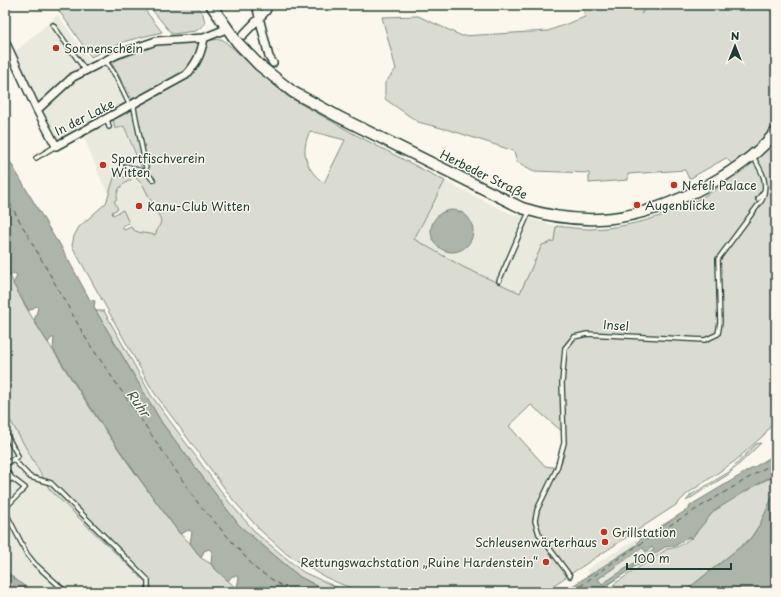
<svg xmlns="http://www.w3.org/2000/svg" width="781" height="597" font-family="'Playpen Sans',sans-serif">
	<rect width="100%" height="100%" fill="#fbf7ec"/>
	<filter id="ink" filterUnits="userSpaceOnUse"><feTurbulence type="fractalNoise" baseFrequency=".025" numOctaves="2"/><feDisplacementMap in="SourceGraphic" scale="8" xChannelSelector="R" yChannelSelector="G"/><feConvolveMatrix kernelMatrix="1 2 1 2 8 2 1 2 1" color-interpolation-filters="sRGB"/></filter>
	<g filter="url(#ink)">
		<path fill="#eae9de" d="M58,15L90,61L110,64L132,102L117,111L164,228L157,238L134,233L102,182L81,130L60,141L52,138L39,108L15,52Z
			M445,181L509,213L556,226L588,229L635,226L520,293L463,267L414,239Z
			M5,411L50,490L156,592H32L5,571Z
			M636,539L641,549L643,548L646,552L661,541L664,545L602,584L590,574L586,570Z"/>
		<path fill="#dbdcd1" stroke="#7d8c82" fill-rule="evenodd" d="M55,5H141L162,32L126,41L91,57Z
			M148,5H196L203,14L205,24L196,31L172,34Z
			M582,5H647L641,14L648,5H776V124L759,143L732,164L726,158L689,179L685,170L628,174V180L589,183V173L534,171L517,162L514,151L453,131L418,122L385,99V83L396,69L382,17L418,16L462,36L548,31L585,17Z
			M222,39L287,96L356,135L445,181L414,239L463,267L520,293L542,245L554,241L556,226C567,227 578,229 589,229C637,228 688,210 726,182C743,169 759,154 776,141V418L764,435L735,461L687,494L676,505L543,592H365L343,585L325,577L288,555L260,530L234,501L153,391L72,246L74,236L79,227L106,203L116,172L118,173L120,177H129L131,180C123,184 116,188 117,199L114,201L118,209L112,212L113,215L123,210L129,223L122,226L124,230L131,227C135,234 148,233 155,235L161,222L160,218L143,185L133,175L141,174L144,169L141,167L124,126L115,129L113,118L127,110H132L135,119V104L111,62L156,45ZM310,131L345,140L324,183C305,169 300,152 310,131ZM531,405L564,433V456L559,468L545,466L509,426Z
			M5,262C17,297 38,327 58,358C96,419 137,477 180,534L190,543L201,558L211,564L240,592H156L50,490L5,411Z
			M96,311H104L151,395L229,502L257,534L303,572L347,592H329L300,577L239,526L162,423Z
			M761,443L729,474L686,501L691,495L729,472L756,444Z
			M772,478L776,481L774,497L760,524L750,539L685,591L609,592L614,584L667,549C690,547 698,527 713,512C719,506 764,479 772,478Z"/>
		<path fill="#adb4aa" stroke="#74847b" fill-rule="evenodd" d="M5,153L56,240L58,241L90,300L95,301L94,307L96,311L162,423L239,525L300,577L329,592H240L236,589L239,579L237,576H232L228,581L213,567L211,564L212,552L209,549L204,551L201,558L190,543L192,532L189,530L180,534C135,474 93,413 53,349L54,338H51L48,343L34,321L38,308L36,306L29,311L13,284L17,276L15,273L10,276L5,268Z
			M431 231a21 21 0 1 1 42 0a21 21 0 1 1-42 0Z
			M776,454V481L772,478L766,479L714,511L691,539L689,537L675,546L665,547L604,587L606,592H563L638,544V541L690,508L689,506ZM652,547L654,550L602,584L598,579L641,549L643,548L646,552Z
			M776,489V592H684L750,539L760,524Z
			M5,571L32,592H5Z"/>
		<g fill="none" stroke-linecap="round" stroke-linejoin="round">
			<path stroke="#425b52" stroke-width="1" stroke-dasharray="5 4" stroke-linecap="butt" d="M5,195L88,342L198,503L256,569L291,592
				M573,592C632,545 701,507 765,468L776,464"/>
			<defs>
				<path id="service" d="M53,25L86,71
					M105,60L115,75L130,106
					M135,104L134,108L147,173L153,180
					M107,119L109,127
					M36,158L56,146
					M126,166L147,173
					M758,199L764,191
					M499,281L529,212
					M5,432L18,456L5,464
					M13,459L30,477L51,483L148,580V590L146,592
					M5,469L12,478
					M5,484L12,478L25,488L5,508
					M5,511L27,554L35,564L66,592
					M570,576L539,534L535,521L537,510L557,468L564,443L562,383L565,348L574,337L587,334L705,340L718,334L720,322L718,259L762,200C769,183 762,171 753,157"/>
				<path id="minor" d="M256,5L269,57L273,63
					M243,35L266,11L269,5
					M5,41L37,110L56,146L186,75C197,63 201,54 204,38
					M37,110L73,77L118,54L156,41L204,38L226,29"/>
				<path id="secondary" d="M211,5L237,42L259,65L293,92L339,117L522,208C547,216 572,220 599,219C658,217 739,176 776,132"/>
			</defs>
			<use href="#service" stroke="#1f3d34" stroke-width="6"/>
			<use href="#minor" stroke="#1f3d34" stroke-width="10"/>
			<use href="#secondary" stroke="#1f3d34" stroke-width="13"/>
			<use href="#service" stroke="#fbf7ec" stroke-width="3.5"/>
			<use href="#minor" stroke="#fbf7ec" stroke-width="7"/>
			<use href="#secondary" stroke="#fbf7ec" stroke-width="10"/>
		</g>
	</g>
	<g fill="#c8321e" stroke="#fbf7ec" stroke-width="1.5">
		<circle cx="56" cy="48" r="4"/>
		<circle cx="103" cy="165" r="4"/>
		<circle cx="674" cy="185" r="4"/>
		<circle cx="637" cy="205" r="4"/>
		<circle cx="139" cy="206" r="4"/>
		<circle cx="604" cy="532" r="4"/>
		<circle cx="605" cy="542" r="4"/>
		<circle cx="546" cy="562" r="4"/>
	</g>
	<g text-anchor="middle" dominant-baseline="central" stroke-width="3" stroke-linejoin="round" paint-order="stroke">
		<g font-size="12" fill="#1f3d34" stroke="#fbf7ec" text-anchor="start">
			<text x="64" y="48">Sonnenschein</text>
			<text x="111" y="158">Sportfischverein<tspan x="111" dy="14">Witten</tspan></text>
			<text x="682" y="185">Nefeli Palace</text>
			<text x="645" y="205">Augenblicke</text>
			<text x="147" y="206">Kanu-Club Witten</text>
			<text x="612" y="532">Grillstation</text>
			<text x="597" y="542" text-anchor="end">Schleusenwärterhaus</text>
			<text x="538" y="562" text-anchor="end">Rettungswachstation „Ruine Hardenstein“</text>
		</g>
		<g font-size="12" fill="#1f3d34" stroke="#fbf7ec">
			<text transform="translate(84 117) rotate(-27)">In der Lake</text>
			<text transform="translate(484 174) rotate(26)">Herbeder Straße</text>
			<text transform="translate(616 325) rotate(4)">Insel</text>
		</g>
		<g font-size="13" font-style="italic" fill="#425b52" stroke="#fbf7ec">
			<text transform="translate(139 403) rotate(55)">Ruhr</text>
		</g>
	</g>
	<rect width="781" height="597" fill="none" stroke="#fbf7ec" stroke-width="20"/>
	<rect x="10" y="10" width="761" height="577" fill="none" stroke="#1f3d34" stroke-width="1.5" filter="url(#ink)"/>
	<g transform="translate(735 46)" stroke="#fbf7ec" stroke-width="3" paint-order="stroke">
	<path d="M0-3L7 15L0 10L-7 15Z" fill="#1f3d34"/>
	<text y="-6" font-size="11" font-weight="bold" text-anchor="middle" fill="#1f3d34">N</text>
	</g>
	<path d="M627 563v6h104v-6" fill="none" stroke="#1f3d34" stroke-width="2"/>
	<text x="633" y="563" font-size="12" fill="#1f3d34" stroke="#fbf7ec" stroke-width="3" paint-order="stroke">100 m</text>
</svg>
